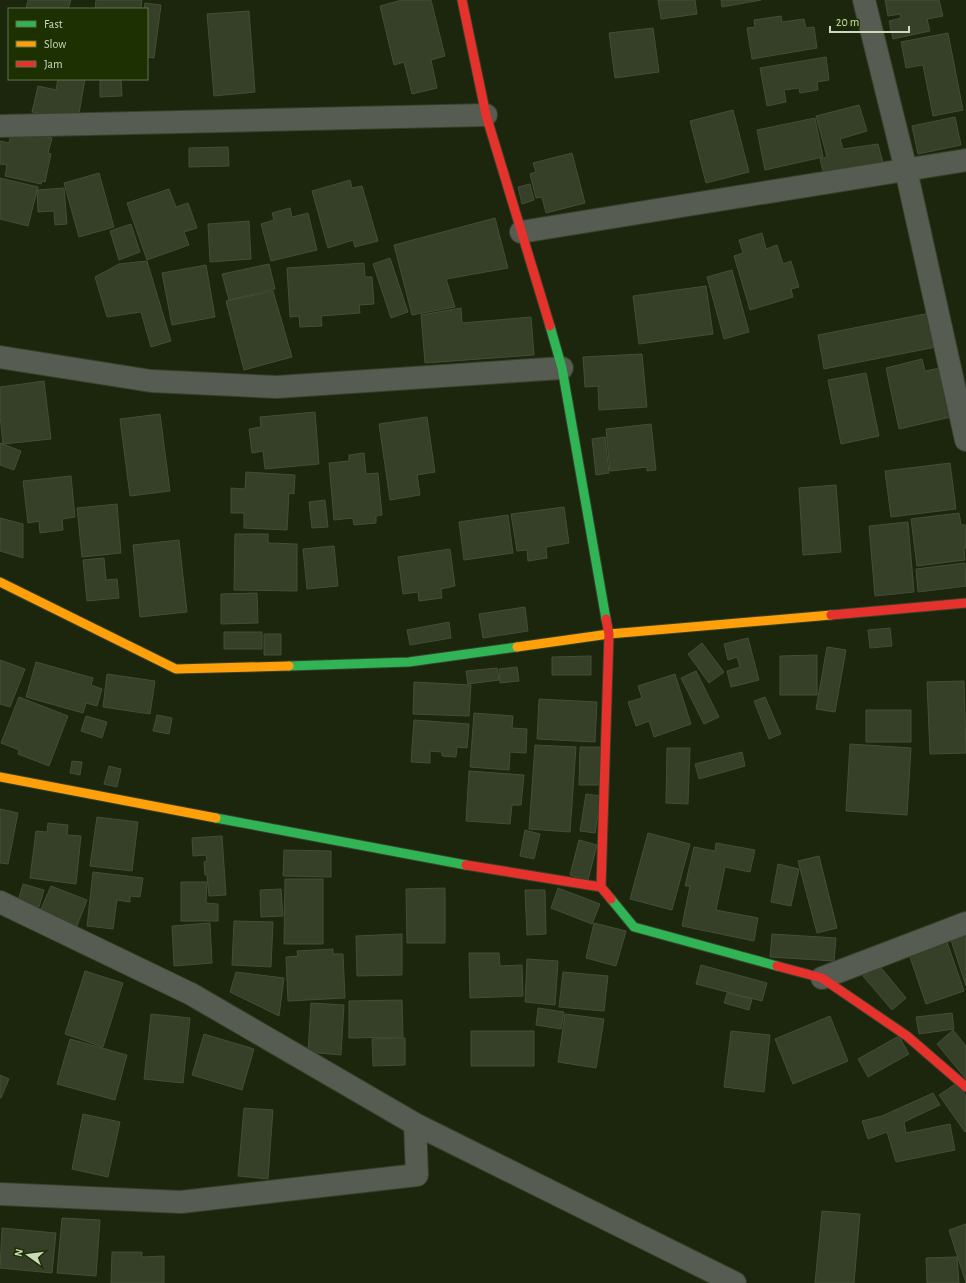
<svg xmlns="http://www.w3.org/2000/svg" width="966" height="1283" font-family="'Alegreya Sans',sans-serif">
	<rect width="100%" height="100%" fill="#1b260c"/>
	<path fill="#364028" stroke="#444e37" d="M28,0H71L68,9H26Z
		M96,0H142L141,9H95Z
		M402,0H431L445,56L431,60L437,88L412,94L404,62L394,65L380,6Z
		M658,0H695L697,14L661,19Z
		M721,0H761L722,7Z
		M885,0H939L943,16L927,19L930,31L893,39L889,21L901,18L900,14L888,16Z
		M145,3L161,5L154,58L147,57V9H144Z
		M249,11L255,92L214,96L207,14Z
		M781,16L782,22L804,19L806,28L814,27L817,48L752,59L747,28L755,27L754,20Z
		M653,28L659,72L615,78L609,33Z
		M948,33L963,110L933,116L923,65L906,68L901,42Z
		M826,57L829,80L817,82L818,90L800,93L799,88L784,90L786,102L767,106L760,68Z
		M58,79H85L78,119L32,112L38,86L56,90Z
		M100,79H121L122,96L100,97Z
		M859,105L867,131L840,139L843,149L878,144L883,163L824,175L820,159L827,157L816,116Z
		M733,110L749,172L706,183L690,121Z
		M955,117L961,145L918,154L912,126Z
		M815,118L823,157L765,170L757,130Z
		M12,130L52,138L48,153L51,154L45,182L42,181L41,184L5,176L7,165L0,164V141L9,143Z
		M228,147L229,166L189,167V148Z
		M572,153L585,203L546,213L542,197L536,198L530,174L536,172L533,163Z
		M99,173L114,227L79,237L64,183Z
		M0,178L38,187L28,226L0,219Z
		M350,180L352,188L362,186L378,241L355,247L353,240L328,248L312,191Z
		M530,184L534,200L522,204L518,187Z
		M64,188L67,224L55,225L54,211L38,212L37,190Z
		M169,189L176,207L188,203L197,228L184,232L189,245L147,260L127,203Z
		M290,208L292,217L308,213L317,250L271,261L261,224L274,220L272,213Z
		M495,218L508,268L446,279L455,307L412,315L394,245Z
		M249,221L251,259L210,262L208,224Z
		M131,224L140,252L119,260L110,231Z
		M762,233L766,249L777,245L783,264L791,261L799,287L791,289L793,297L750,310L734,256L743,253L739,240Z
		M390,258L408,312L391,318L373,264Z
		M147,261L171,341L151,347L141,312L107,317L95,277L119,264Z
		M364,263L365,277H372L374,304L359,305L360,313L321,316L322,326L300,327L299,316L290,317L287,268Z
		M269,264L275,289L229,300L222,274Z
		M206,265L215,317L172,325L162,273Z
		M732,270L749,332L724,339L707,277Z
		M706,286L713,334L639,344L633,296Z
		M273,291L292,357L244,370L226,301Z
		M461,308L462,323L531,317L534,355L425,363L421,315Z
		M930,313L936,347L824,369L818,335Z
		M642,354L647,407L599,410L598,386L585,387L583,357Z
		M922,359L925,371L940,368L951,417L899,429L886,368Z
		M866,373L879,436L841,444L828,380Z
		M44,381L51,439L3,444L0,416V387Z
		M315,412L319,464L265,469L263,451L252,453L249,429L261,427L260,417Z
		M160,414L170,491L130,496L120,419Z
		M427,417L435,472L417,475L420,495L390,500L379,424Z
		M651,424L656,470L647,471V467L610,471L606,429Z
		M605,437L609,473L596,475L592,439Z
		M0,443L21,451L14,470L0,465Z
		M364,453L366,474L378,473L382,515L376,516V523L354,525L353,518L334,520L329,463L349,461V455Z
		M950,463L956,509L891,517L885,471Z
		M246,472L295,475L294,494L289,493L287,530L244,528V513H231V488L245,489Z
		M71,476L75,517L62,519L63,530L40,533L39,521L28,523L23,481Z
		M836,485L841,552L803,555L799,488Z
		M325,500L328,527L312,528L309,502Z
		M117,504L121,553L82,557L77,508Z
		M564,507L569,543L546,547L547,558L528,561L527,550L517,551L511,514Z
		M959,513L961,525H966V548H964L965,560L917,566L911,519Z
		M508,515L513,553L464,560L459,522Z
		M0,518L23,524V558L0,551Z
		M908,522L914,592L875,596L869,526Z
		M235,534H268V543L297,544V591L234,590Z
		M179,540L187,612L140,617L133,545Z
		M334,546L338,586L307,589L303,549Z
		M450,549L455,586L441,589L442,598L419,601L418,592L403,594L398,557Z
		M104,558L106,580L117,579L119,598L87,601L83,560Z
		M965,563L966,586L918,592L916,569Z
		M257,593L258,623L221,624V594Z
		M525,607L528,631L483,638L479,614Z
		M449,622L451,638L410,645L407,630Z
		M890,628L892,646L870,648L868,630Z
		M224,632H262V649H224Z
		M264,634H281V655H264Z
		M748,638L759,680L731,687L727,671L740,667L737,657L728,660L724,644Z
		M702,643L724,672L709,683L688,654Z
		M827,647L846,650L835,712L816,709Z
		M817,655V695H780V656Z
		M591,656V675H552V657Z
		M0,660L25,669L10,707L0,704Z
		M36,662L93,678L91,685L102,689L97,706L86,703L83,713L26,697Z
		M517,667L519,681L500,683L499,669Z
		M497,668L499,680L468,684L466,671Z
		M696,671L719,717L704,724L681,678Z
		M107,674L155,681L150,714L103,707Z
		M675,674L691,724L654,737L649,721L636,726L628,702L642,698L638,686Z
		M964,681L966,753L930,754L927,682Z
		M414,682L471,685L469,716L413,714Z
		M19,697L68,716L49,766L18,754L19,750L1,743Z
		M765,697L781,734L769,739L754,701Z
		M539,699L597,702L595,742L537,739Z
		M866,710H911V742H866Z
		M474,713L513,716L512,728L527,729L526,753L510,752L509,770L470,767Z
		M157,715L172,718L169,734L153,731Z
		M86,716L107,722L102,738L81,731Z
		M414,720L469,724L467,748L457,747L456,757L442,756V752L430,751V763L411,762Z
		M850,744L911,748L907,815L846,811Z
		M535,745L576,747L570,832L529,829Z
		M580,747H601V785H579Z
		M667,748H690L688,804L666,803Z
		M742,752L745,766L699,779L695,764Z
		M72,761L82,762L80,775L70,773Z
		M109,766L121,769L117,787L104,784Z
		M469,771L524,775L521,805H512L510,824L466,821Z
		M586,794L601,796L595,833L580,831Z
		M0,809L18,813L8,864L0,863Z
		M97,817L138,822L132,871L90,866Z
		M48,823L68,825L67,835L81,836L76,884L30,878L36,831L47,832Z
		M525,830L540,834L534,859L520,856Z
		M648,833L690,844L672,910L630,899Z
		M222,836L226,895L209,896L207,875H205L204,862L207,861L206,855L193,856L192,838Z
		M579,840L597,845L588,880L570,875Z
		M716,843L755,850L750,872L725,867L716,910L758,918L754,941L682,926L690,886H685L694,847L715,851Z
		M284,850L331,851V877L283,876Z
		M819,856L837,928L817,933L798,861Z
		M778,864L799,869L791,906L771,902Z
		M93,872L143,878L140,897L130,896V902L117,900L113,929L87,926Z
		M285,879H323V944H284Z
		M181,882H207L206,903L218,904V921H181Z
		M23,884L44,890L39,907L18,901Z
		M51,886L87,900L77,926L40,911Z
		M445,888V943H407L406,889Z
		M558,888L600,904L592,924L551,908Z
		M281,889L283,916L261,917L260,890Z
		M525,890H545L546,934L527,935Z
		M234,921L273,922L271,967L232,965Z
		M210,923L212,963L174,966L172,926Z
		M594,923L626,931L616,966L586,958Z
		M402,934V975L357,976L356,936Z
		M772,934L836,938L834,961L770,957Z
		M966,935V986L951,940Z
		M947,942L964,991L926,1004L909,954Z
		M333,949V954H343L345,998L288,1001L286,957L298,956L297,951Z
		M469,953H499L500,966L522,965L523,996L470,998Z
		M527,959L558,961L555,1005L525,1002Z
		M878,964L906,998L892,1010L863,976Z
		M701,965L767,983L762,1001L696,984Z
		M85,971L123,983L103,1047L65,1034Z
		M236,972L284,978L279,1016L230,992Z
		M563,972L608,976L604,1011L559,1007Z
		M727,993L752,999L749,1010L724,1003Z
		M402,1000L403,1037L349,1038V1001Z
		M311,1003L344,1005L341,1055L308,1052Z
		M538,1008L564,1012L561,1029L536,1025Z
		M952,1013L954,1029L919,1034L916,1017Z
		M151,1014L190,1018L183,1083L144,1079Z
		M565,1014L604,1019L596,1068L558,1062Z
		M830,1016L848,1061L793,1084L775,1039Z
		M953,1030L966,1046V1079L937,1044Z
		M471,1031H534V1066H471Z
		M731,1031L770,1035L764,1092L724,1087Z
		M204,1034L254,1049L242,1090L192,1075Z
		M899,1036L909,1054L868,1077L858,1059Z
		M405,1038V1065L373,1066L372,1039Z
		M70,1039L127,1055L115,1100L57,1084Z
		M0,1075L9,1079L1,1098H0Z
		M957,1083L966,1096V1131L965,1132L939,1095Z
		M933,1093L940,1105L904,1122L906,1133L950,1124L955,1150L896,1162L887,1132L868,1139L862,1121L882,1116Z
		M244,1108L273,1110L268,1179L238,1176Z
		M83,1114L120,1122L108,1177L72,1169Z
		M822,1211L860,1214L854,1283H815Z
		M62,1218L100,1220L96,1276L57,1273Z
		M966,1224V1283L949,1230Z
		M2,1228L56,1233L52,1273L0,1268Z
		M112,1252H142V1257L164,1256V1283H111Z
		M957,1257L959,1283H927L926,1258Z"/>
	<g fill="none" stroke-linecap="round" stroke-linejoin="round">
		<defs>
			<path id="street" d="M864,0L906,170L966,440
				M0,126L486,115
				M521,232L966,160
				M0,357L151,381L277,387L562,368
				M0,902L191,994L415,1124L735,1283
				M822,978L966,923
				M0,1194L181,1202L417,1175L415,1124"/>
			<path id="fast" d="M550,326L562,368L606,619
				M289,666L409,662L517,647
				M216,818L466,865
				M611,899L634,927L777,966"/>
			<path id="slow" d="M0,582L176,669L289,666
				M517,647L609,634L831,615
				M0,777L216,818"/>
			<path id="jam" d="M462,0L486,115L550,326
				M831,615L966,603
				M466,865L601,887L611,899
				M601,887L609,634L606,619
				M777,966L822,978L907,1036L966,1087"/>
		</defs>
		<use href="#street" stroke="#36412a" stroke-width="24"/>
		<use href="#fast" stroke="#36412a" stroke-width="11"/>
		<use href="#slow" stroke="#36412a" stroke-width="11"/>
		<use href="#jam" stroke="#36412a" stroke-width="11"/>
		<use href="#street" stroke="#565c51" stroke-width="22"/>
		<use href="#fast" stroke="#30b455" stroke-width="9"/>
		<use href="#slow" stroke="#ff9f0a" stroke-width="9"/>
		<use href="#jam" stroke="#e5322d" stroke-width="9"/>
	</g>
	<rect x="8" y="8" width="140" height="72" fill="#1d3001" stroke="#63754c"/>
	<rect x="16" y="21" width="20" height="6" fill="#30b455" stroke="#63754c"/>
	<text x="44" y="28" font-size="12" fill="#cbdcbc">Fast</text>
	<rect x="16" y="41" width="20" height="6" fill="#ff9f0a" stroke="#63754c"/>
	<text x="44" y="48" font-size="12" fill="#cbdcbc">Slow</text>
	<rect x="16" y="61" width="20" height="6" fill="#e5322d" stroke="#63754c"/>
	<text x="44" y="68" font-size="12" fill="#cbdcbc">Jam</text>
	<g transform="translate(28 1255) rotate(284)" stroke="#1d3001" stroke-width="3" paint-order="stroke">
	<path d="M0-3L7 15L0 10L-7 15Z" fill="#cbdcbc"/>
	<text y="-6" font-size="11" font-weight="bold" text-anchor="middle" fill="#cbdcbc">N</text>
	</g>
	<path d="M830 26v6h79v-6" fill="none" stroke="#cbdcbc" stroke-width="2"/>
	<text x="836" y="26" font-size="12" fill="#cbdcbc" stroke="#1d3001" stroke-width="3" paint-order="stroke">20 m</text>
</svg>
